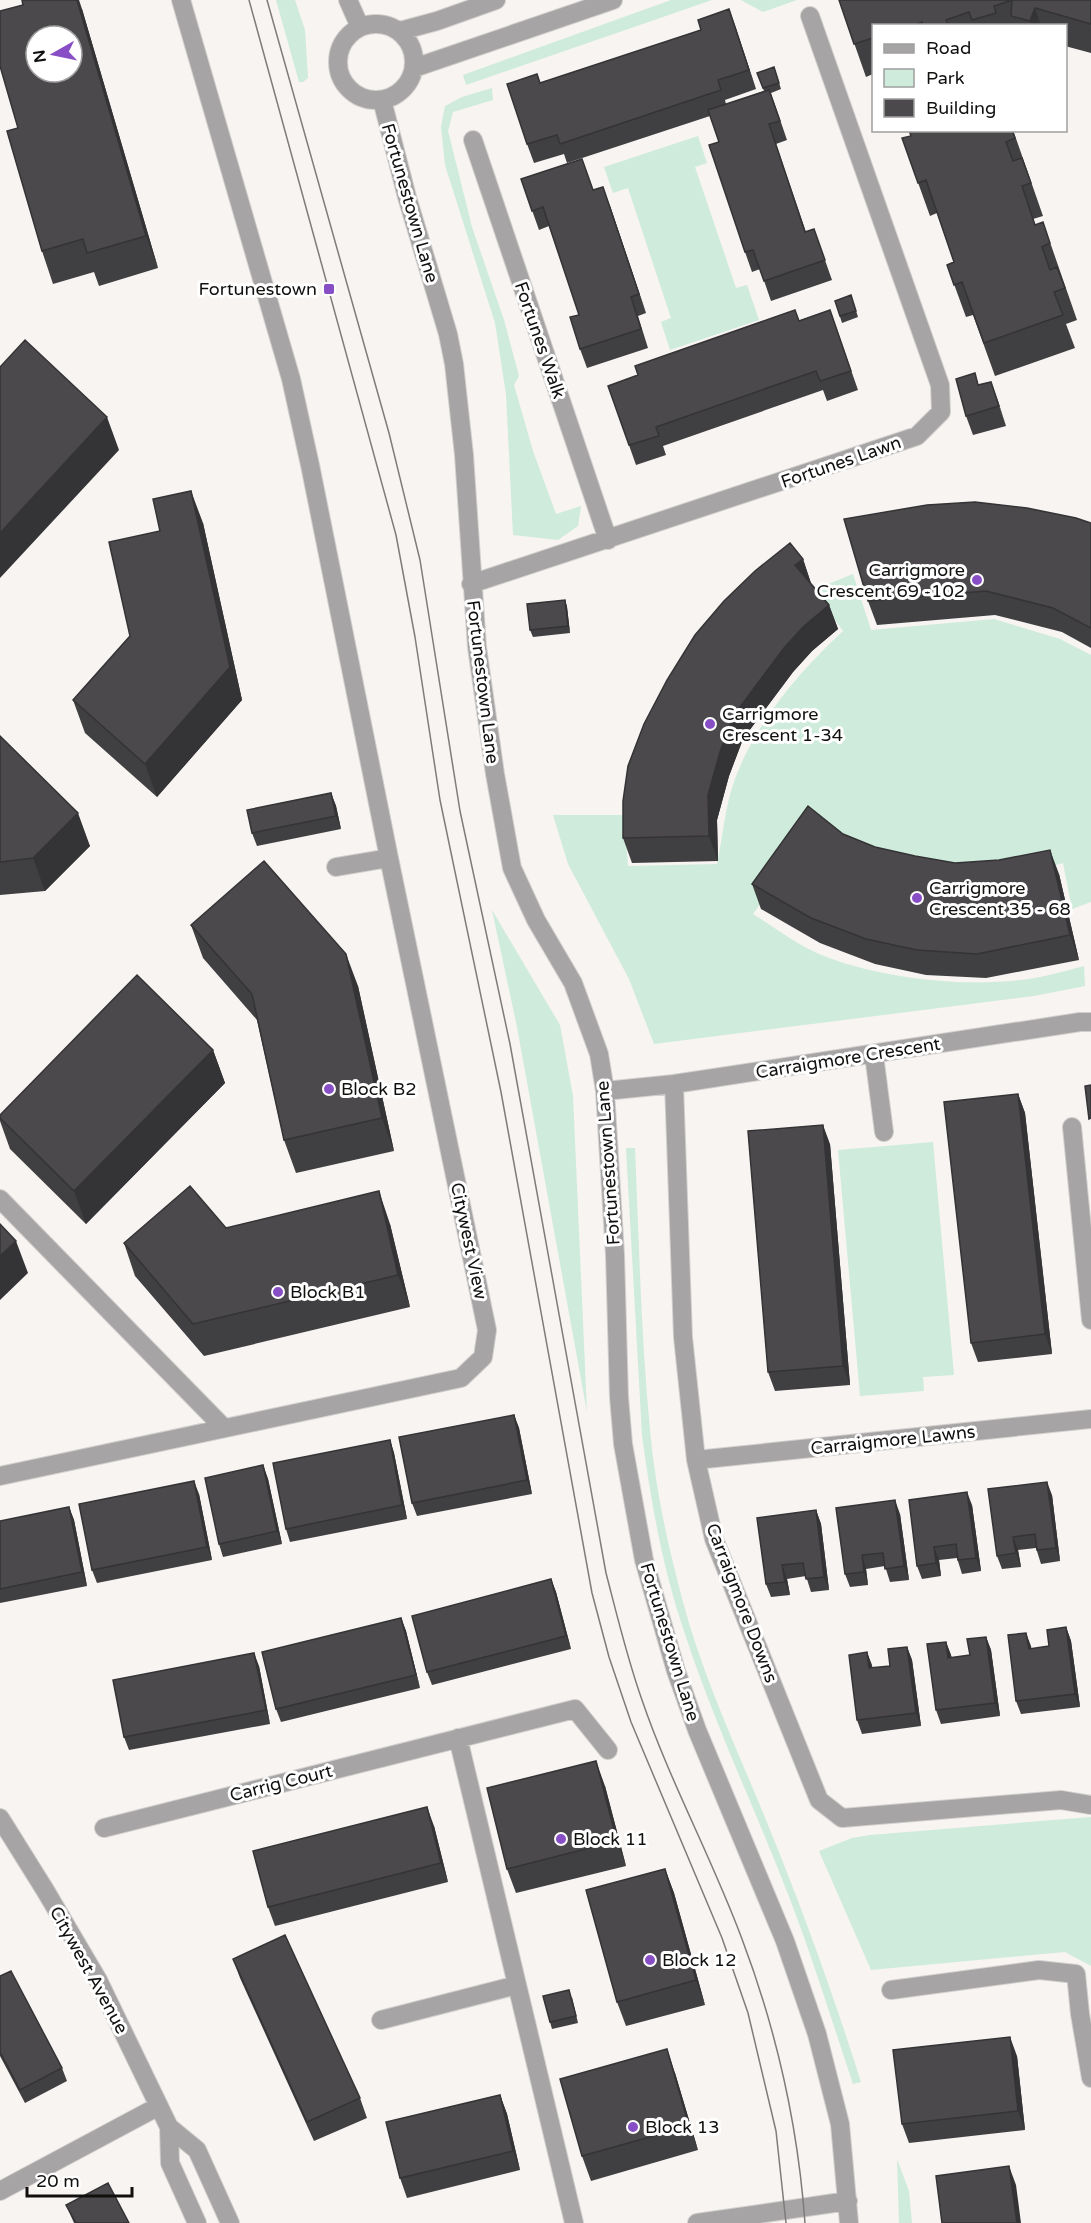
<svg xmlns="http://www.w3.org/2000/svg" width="1091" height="2223" font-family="'Varela Round',sans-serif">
	<rect width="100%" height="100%" fill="#f7f4f2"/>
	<path fill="#ceebdb" d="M276,0H295L305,30L308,78L303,82H299Z
		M671,0H712L466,85L463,75Z
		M741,0H797L763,12Z
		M492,88L493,100L453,112L448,131L472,227L504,320L519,376L514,385L533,451L556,514L581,506L578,526L558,540L513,535L506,394L495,323L445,165L441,127L445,106L462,97Z
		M698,136L707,163L695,167L736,288L747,285L759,320L670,350L661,322L671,318L628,188L613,193L604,167Z
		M853,574L871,630L994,619L1060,639L1091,655V902L1072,909L1063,863L1007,878L964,881L817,826L753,914C774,927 796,944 819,954C879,979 971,989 1035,978C1051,975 1068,970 1084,966L1085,986L1034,996L654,1044L629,979L568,864L553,815H624L628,866L717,864C723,837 725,805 735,779C756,722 799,672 843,631L813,590Z
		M492,910L560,1025L573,1096L587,1412L517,1027Z
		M933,1142L954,1375L923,1377L924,1391L860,1396L838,1150Z
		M626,1148H635C639,1242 641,1337 650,1430C655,1488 668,1546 683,1602C704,1681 740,1755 770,1830C804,1913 834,1997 861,2082L853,2084C830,2015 809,1946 782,1879C750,1798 712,1717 685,1634C663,1570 651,1503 642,1435Z
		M1091,1817V1966L1065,1952L871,1970L819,1851L852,1838L870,1835Z
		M897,2159L909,2191L912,2223H899Z"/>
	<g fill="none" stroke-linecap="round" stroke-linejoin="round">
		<defs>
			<path id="minor" d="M348,0L360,27
				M338 62a38 38 0 1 1 76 0a38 38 0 1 1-76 0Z
				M400,31L437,21L496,0
				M414,68L613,0
				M382,100L407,197L448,334L454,364L464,455L477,647L495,774L512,868L536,920L573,983L599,1054L605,1091L615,1255L619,1397L623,1444L644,1560L676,1671L697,1730L785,1941L817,2034L840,2124L849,2223
				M473,140L608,540
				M471,584L917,436L941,412L940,385L810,16
				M336,867L389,858
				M874,1055L884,1132
				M674,1084L683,1337L696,1460L714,1539L819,1800L842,1818L1061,1800L1091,1805
				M605,1091L674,1084L1080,1022H1091
				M1072,1127L1091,1320
				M0,1199L224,1428
				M696,1460L1091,1419
				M0,1476L461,1378L483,1357L487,1330L389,858L310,465L291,379L181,0
				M458,1738L574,2223
				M0,1818L45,1890L98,1980L169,2127L170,2163L197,2223
				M104,1828L575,1709L608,1750
				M891,1990L1039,1970L1076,1974L1080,2014L1091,2078
				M381,2020L517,1985
				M169,2127L197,2150L230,2223
				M0,2191L159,2106
				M697,2223L848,2201"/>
		</defs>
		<use href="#minor" stroke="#d2d0ce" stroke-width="20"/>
		<use href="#minor" stroke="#a6a4a4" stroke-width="18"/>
		<path stroke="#7e7c7a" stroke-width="1.5" d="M249,0L396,535L415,637L440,800L501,1092L592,1593L609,1657L631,1722L722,1938L748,2013L776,2131L786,2223
			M267,0L389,433L420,560L460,811L510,1044L606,1573C617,1615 627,1658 642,1700C670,1782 712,1858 742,1939C776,2029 798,2127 805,2223"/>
	</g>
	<path fill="#403f41" d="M839,0H1091V53L1065,46V26H873V74L866,77Z
		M23,5L82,9L158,268L99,286L94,272L53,284L42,251L18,128Z
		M729,9L756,89L725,100L726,104L764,91L757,73L774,67L781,89L771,93L787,140L776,144L806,232L814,229L832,280L771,301L760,269L752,272L745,252L719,142L710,116L567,163L564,154L534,163L527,144L540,83L701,30Z
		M1013,130L1043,216L1033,219L1035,225L1043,222L1077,320L1066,324L1075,348L995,376L973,315L966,317L947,265L954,262L937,213L930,216L902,138Z
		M521,179L593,190L610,206L646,313L638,316L648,348L587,368L580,349L579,315L549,226L539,230Z
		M851,295L858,317L842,323L835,301Z
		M830,310L858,390L827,401L823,390L663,446L666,455L636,465L608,386Z
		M991,382L1006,426L973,435L966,416L979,385Z
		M203,523L242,700L157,797L85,733L73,700L130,636Z
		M1091,523V648L1062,632L995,615L877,625L868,601Z
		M803,559L811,584L829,605L838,629L812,651L793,672L743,739L729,776L717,820L718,861L632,863L623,838Z
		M565,600L567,607L570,633L533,637L530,630Z
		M0,736L90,846L45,891L0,895Z
		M331,793L336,806L341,829L257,846L252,833Z
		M843,834L875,847L915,856L955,863L1059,874L1079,960L986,978L926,975L875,964L820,943L761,909L752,884Z
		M191,925L358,986L394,1151L296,1173L284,1140L257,1020L203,958Z
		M213,1050L225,1083L86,1224L10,1149L0,1121V1115Z
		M1018,1094L1025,1113L1052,1354L978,1362L971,1343Z
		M830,1144L850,1385L775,1391L768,1372Z
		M390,1224L410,1307L204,1356L135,1276L124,1243L226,1228Z
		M514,1415L519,1428L532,1494L417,1516L412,1503Z
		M390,1440L394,1453L407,1519L290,1542L286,1529Z
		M263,1465L268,1479L282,1544L223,1557L219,1544Z
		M199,1494L212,1560L97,1583L92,1570Z
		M1052,1495L1060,1561L1041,1564L1036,1548L1018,1550L1021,1567L1002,1569L997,1556Z
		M972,1505L981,1571L962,1574L957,1558L939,1560L941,1576L922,1579L917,1566Z
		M69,1507L74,1520L87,1586L0,1603V1521Z
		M816,1510L821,1524L829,1590L811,1592L806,1576L787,1579L790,1595L771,1597L766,1584Z
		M900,1514L909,1580L890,1582L885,1566L866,1569L868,1585L850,1587L845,1574Z
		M551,1579L556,1592L571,1649L432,1685L427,1672Z
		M401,1618L406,1631L420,1688L281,1722L276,1709Z
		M1066,1627L1071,1641L1080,1707L1021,1714L1016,1701L1026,1633L1031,1649L1049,1646Z
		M986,1637L991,1650L1000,1716L941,1724L936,1710L946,1642L952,1658L970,1655Z
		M907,1647L912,1660L921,1726L862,1734L857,1720L867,1652L872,1668L890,1666Z
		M259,1666L270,1724L129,1750L124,1737Z
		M605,1786L626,1866L516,1893L507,1869Z
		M434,1826L448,1882L275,1926L268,1907Z
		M665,1869L674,1893L705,2005L626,2026L617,2002Z
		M233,1959L360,2098L367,2118L314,2141L240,1978Z
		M0,1976L62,2068L67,2081L25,2103L0,2056Z
		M572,1997L578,2023L552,2029L550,2022Z
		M1017,2056L1025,2130L909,2143L902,2124Z
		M675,2073L698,2150L591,2181L582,2156Z
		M500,2095L507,2114L520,2170L407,2198L400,2178Z
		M66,2205L129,2223H74Z"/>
	<path fill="#343335" d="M77,0H79L82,9L158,268L146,236Z
		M1035,8L1041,26H1032L1030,21Z
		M729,9L736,28L756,89L749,70Z
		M603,187L610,206L646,313L639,294Z
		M991,382L998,401L1006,426L999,406Z
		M107,417L119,450L0,578V533Z
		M191,491L203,523L242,700L157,797L145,764Z
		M803,559L811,583L804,590L795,565Z
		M565,600L567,607L570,633L568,626Z
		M829,605L838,629L812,651L793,672L743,739L729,776L717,820L718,861L709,836L708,795L720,752L734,715L784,648L803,627Z
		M331,793L336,806L341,829L336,816Z
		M78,813L90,846L45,891L33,858Z
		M1050,850L1059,874L1079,960L1070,935Z
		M346,954L358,986L394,1151L382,1118Z
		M213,1050L225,1083L86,1224L74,1191Z
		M1018,1094L1025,1113L1052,1354L1045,1334Z
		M823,1125L830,1144L850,1385L843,1366Z
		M379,1191L390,1224L410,1307L398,1275Z
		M16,1241L28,1273L0,1300V1256Z
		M514,1415L519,1428L532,1494L527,1480Z
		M390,1440L394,1453L407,1519L402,1505Z
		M263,1465L268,1479L282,1544L277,1531Z
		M194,1481L199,1494L212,1560L207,1547Z
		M1047,1482L1052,1495L1060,1561L1056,1548Z
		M967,1492L972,1505L981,1571L976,1558Z
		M895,1500L900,1514L909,1580L904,1566Z
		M69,1507L74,1520L87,1586L82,1572Z
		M816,1510L821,1524L829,1590L824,1577Z
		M1013,1537L1018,1550L1021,1567L1016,1553Z
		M934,1547L939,1560L941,1576L936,1563Z
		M862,1555L866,1569L868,1585L864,1572Z
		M782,1565L787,1579L790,1595L785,1582Z
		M551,1579L556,1592L571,1649L566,1636Z
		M401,1618L406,1631L420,1688L416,1675Z
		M1066,1627L1071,1641L1080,1707L1075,1694Z
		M1026,1633L1031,1646L1034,1663L1029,1649Z
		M986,1637L991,1650L1000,1716L995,1703Z
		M946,1642L951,1655L953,1671L948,1658Z
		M907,1647L912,1660L921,1726L916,1713Z
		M867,1652L872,1665L874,1682L869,1668Z
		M254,1653L259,1666L270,1724L266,1710Z
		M596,1761L605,1786L626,1866L617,1841Z
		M427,1807L434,1826L448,1882L441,1863Z
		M665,1869L674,1893L705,2005L696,1980Z
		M1010,2037L1017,2056L1025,2130L1018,2111Z
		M667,2049L675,2073L698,2150L689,2126Z
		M500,2095L507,2114L520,2170L513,2151Z
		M1009,2166L1016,2185L1021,2223H1017Z"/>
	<path fill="#4b494c" stroke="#343335" stroke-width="1.5" fill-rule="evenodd" d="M22,0H77L146,236L87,253L83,239L42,251L7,131L18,128L0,66V11L23,5ZM36,36H72V72H36Z
		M839,0H1091V24L1035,8L1030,21L1011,16L1012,0L994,6L996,13L972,20L969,12L946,20L948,26H923L922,22L911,26H873V38L854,44Z
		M729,9L749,70L718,80L721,90L560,144L557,135L527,144L507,84L537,74L540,83L701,30L698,20Z
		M774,67L779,83L763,88L757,73Z
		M769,90L780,121L769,124L805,232L814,229L825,260L764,281L753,250L745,252L709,145L719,142L708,110Z
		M909,130H1012L1015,138L1006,142L1013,161L1022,158L1031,183L1022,186L1035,225L1043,222L1050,243L1042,247L1050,270L1057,267L1065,288L1054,292L1063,315L984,343L962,282L954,285L947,265L954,262L926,180L918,183L902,138L911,136Z
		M582,159L593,190L603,187L639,294L631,297L641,329L580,349L570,317L579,315L543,207L532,211L521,179Z
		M851,295L856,311L840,316L835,301Z
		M795,310L799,321L830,310L851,371L820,381L816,371L656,427L659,436L629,445L608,386L638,375L635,366Z
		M25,340L107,417L0,533V367Z
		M975,373L978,385L991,382L999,406L966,416L956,379Z
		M191,491L230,667L145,764L73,700L130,636L109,542L160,531L153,499Z
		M975,502L1027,508L1076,518L1091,523V628L1053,608L986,591L868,601L844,519L927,505Z
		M790,543L803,559L795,565L829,605L803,627L784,648L734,715L720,752L708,795L709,836L623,838V801L628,766L644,724L667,680L695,635L724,601L755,571Z
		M565,600L568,626L530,630L527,604Z
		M0,736L78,813L33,858L0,862Z
		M331,793L336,816L252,833L247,810Z
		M808,806L843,834L875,847L915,856L955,863L999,860L1050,850L1070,935L977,954L917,950L866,939L811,918L752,884Z
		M264,861L346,954L382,1118L284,1140L252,994L191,925Z
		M137,975L213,1050L74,1191L0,1118V1115Z
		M1091,1085V1118L1089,1119L1085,1086Z
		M1018,1094L1045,1334L971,1343L944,1102Z
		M823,1125L843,1366L768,1372L748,1131Z
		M190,1186L226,1228L379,1191L398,1275L193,1324L124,1243Z
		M0,1224L16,1241L0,1256Z
		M514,1415L527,1480L412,1503L399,1437Z
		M390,1440L402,1505L286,1529L273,1463Z
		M263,1465L277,1531L219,1544L205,1478Z
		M194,1481L207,1547L92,1570L79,1504Z
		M1047,1482L1056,1548L1037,1550L1035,1534L1013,1537L1016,1553L997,1556L988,1489Z
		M967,1492L976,1558L958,1560L956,1544L934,1547L936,1563L917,1566L909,1500Z
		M895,1500L904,1566L885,1569L883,1553L862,1555L864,1572L845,1574L836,1508Z
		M69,1507L82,1572L0,1589V1521Z
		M816,1510L824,1577L806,1579L803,1563L782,1565L785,1582L766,1584L757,1518Z
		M551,1579L566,1636L427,1672L412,1616Z
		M401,1618L416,1675L276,1709L262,1652Z
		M1066,1627L1075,1694L1016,1701L1008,1635L1026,1633L1029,1649L1049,1646L1047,1630Z
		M986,1637L995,1703L936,1710L927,1644L946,1642L948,1658L970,1655L967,1639Z
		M907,1647L916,1713L857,1720L849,1655L867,1652L869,1668L890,1666L888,1649Z
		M254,1653L266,1710L124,1737L113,1680Z
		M596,1761L617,1841L507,1869L487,1788Z
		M427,1807L441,1863L268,1907L253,1851Z
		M665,1869L696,1980L617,2002L586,1890Z
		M285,1935L360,2098L307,2122L233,1959Z
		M11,1971L62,2068L20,2090L0,2052V1976Z
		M569,1990L576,2016L550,2022L543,1996Z
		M1010,2037L1018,2111L902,2124L893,2050Z
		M667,2049L689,2126L582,2156L560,2079Z
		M500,2095L513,2151L400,2178L386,2122Z
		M1009,2166L1017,2223H942L936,2176Z
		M108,2183L129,2223H76L66,2205Z"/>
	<g fill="#884ec5" stroke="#fff" stroke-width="2">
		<rect x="323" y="283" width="12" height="12" rx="3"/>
		<circle cx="977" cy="580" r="6"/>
		<circle cx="710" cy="724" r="6"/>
		<circle cx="917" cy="898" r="6"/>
		<circle cx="329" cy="1089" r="6"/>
		<circle cx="278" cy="1292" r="6"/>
		<circle cx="561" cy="1839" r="6"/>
		<circle cx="650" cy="1960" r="6"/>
		<circle cx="633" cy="2127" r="6"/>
	</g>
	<g text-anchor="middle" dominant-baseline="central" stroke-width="6" stroke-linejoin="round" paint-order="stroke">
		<g font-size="18" fill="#11100f" stroke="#fff">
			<text transform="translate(410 203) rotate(74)">Fortunestown Lane</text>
			<text transform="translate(540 340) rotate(71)">Fortunes Walk</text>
			<text transform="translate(841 462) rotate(-19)">Fortunes Lawn</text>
			<text transform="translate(483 682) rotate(83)">Fortunestown Lane</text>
			<text transform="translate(848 1058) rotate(-9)">Carraigmore Crescent</text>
			<text transform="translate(608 1163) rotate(-94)">Fortunestown Lane</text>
			<text transform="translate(469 1241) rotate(78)">Citywest View</text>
			<text transform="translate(893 1440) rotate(-6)">Carraigmore Lawns</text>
			<text transform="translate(742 1603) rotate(69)">Carraigmore Downs</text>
			<text transform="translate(670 1642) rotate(73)">Fortunestown Lane</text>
			<text transform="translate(281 1783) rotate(-14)">Carrig Court</text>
			<text transform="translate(89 1970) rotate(61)">Citywest Avenue</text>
		</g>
		<g font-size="18" fill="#11100f" stroke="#fff" text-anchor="start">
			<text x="317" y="289" text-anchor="end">Fortunestown</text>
			<text x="965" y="570" text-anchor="end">Carrigmore<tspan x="965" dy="21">Crescent 69 -102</tspan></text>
			<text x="722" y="714">Carrigmore<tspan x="722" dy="21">Crescent 1-34</tspan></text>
			<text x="929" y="888">Carrigmore<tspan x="929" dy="21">Crescent 35 - 68</tspan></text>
			<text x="341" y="1089">Block B2</text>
			<text x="290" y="1292">Block B1</text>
			<text x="573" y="1839">Block 11</text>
			<text x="662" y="1960">Block 12</text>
			<text x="645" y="2127">Block 13</text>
		</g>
	</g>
	<rect x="872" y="24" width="195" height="108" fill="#ffffff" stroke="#a09f9f" stroke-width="1.5"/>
	<rect x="884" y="44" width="30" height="9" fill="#a6a4a4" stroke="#a09f9f" stroke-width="1.5"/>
	<text x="926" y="54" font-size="18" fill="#11100f">Road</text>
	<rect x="884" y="69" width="30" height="18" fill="#ceebdb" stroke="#a09f9f" stroke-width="1.5"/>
	<text x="926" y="84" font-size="18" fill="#11100f">Park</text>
	<rect x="884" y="99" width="30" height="18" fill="#4b494c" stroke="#a09f9f" stroke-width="1.5"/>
	<text x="926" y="114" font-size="18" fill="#11100f">Building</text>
	<g transform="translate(54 54) rotate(261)"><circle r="28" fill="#ffffff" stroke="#a09f9f" stroke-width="1.5"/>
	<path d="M0-4.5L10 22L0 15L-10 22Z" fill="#884ec5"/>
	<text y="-9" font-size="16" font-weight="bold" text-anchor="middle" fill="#11100f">N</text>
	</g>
	<path d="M27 2187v9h105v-9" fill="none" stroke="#11100f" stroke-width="3"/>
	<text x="36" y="2187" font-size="18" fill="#11100f" stroke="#ffffff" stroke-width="4.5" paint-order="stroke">20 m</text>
</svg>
